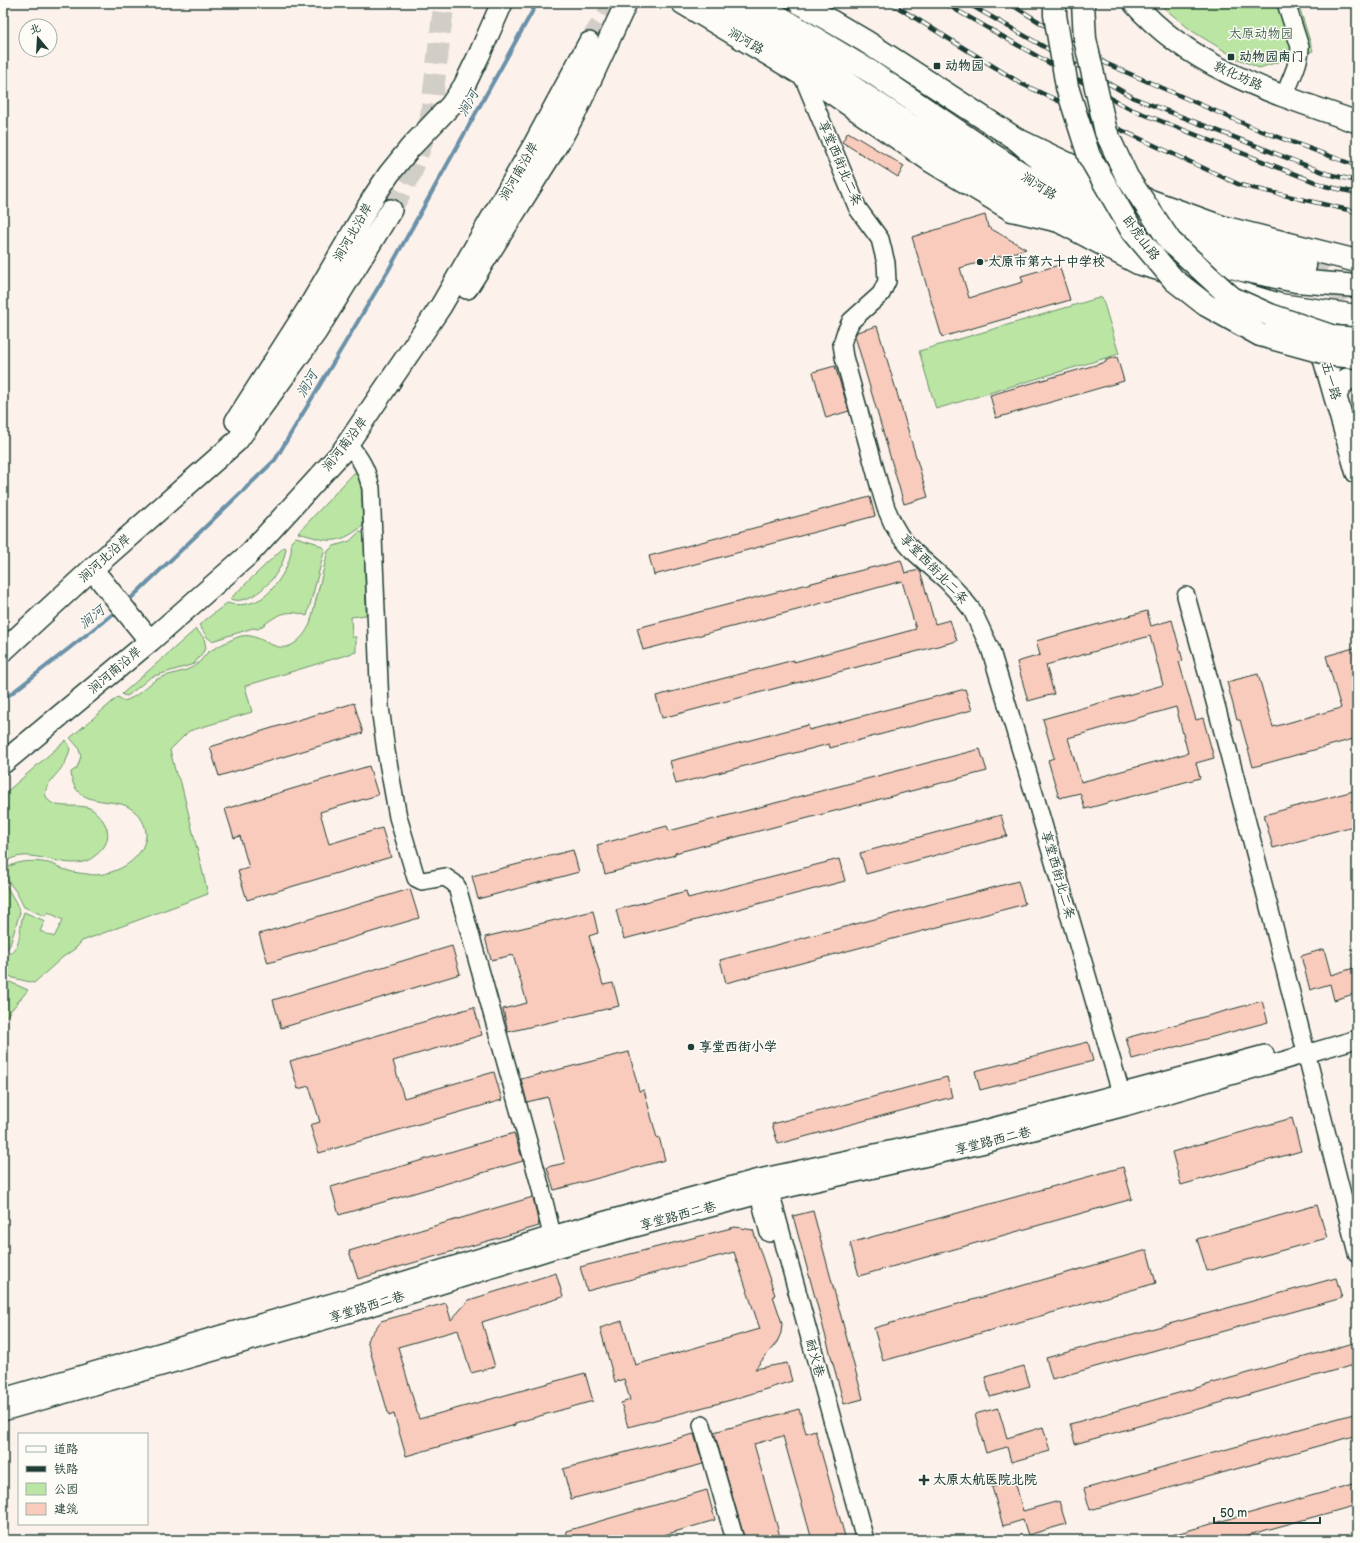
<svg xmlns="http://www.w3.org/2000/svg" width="1360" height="1543" font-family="'Balsamiq Sans','LXGW WenKai TC',sans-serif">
	<rect width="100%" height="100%" fill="#fcf2eb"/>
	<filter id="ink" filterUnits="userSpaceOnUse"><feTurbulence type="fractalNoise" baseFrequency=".025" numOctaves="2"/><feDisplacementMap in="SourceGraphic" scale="8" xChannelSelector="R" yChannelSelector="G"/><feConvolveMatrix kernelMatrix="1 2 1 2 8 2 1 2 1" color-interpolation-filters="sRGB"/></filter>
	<g filter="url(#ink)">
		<path fill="#bae5a3" stroke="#6c916c" d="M1158,3H1298L1313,51L1259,68L1238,59L1192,31Z
			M1102,297L1119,354L936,409L919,351Z
			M354,473H357L361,484L363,526C335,547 329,541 298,533Z
			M359,532L364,533L366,615L351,617L352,637H356V652L245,686L252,712L189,731L170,750L176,774L181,783L208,894L82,941L76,948L63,957L34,983L13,978L3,972V959C9,954 16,949 18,942C21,932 20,923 24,912L45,921L40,931L54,937L63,920L48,912L45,916L24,907L17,893L5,877L4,872C12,859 39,860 52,864C58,866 63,870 69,871C75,873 81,873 87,874C99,877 114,872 125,866C134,860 142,852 145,841C150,825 136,808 121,804C98,799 73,803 71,772L77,768L81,756L78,747L70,738L118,697L124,701C137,697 143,689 154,681C162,675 181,673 191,668C199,664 201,660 206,654C210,650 232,639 238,637C260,629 275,658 295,643C302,638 306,632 310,624L328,551L334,546L350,541Z
			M296,537L316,543L325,549L307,616C285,607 275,617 258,629L253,628L212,641L207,637L199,625L227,603C238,607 255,604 265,596C278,585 294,560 291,542Z
			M284,547L286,548C285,555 283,563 279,569C271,584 248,606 230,599Z
			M196,629L204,638L206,648L194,664L151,677L130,694L127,696L123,695L122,694Z
			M66,740L70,748C69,755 66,762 62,767C57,775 43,786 46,796C52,813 82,801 93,810C110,824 114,841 96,855C91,859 88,861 83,862C58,868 25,844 3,864V795Z
			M3,880L15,901L20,912L10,945L3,954Z
			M3,979L28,990L3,1020Z"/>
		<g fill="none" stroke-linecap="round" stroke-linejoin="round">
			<path stroke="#6b91a9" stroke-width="4" d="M127,602L275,460L388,271L537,3
				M3,700L118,610"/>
		</g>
		<path fill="#f9cbbc" stroke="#1f3d34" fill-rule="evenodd" d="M848,132L904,166L898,177L842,142Z
			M985,215L988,227L1026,249L960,268L969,298L1023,282L1021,276L1059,265L1070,300L942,337L912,237Z
			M877,326L928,497L904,504L855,336L857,332Z
			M1117,357L1124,381L996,418L990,395L1106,362V360Z
			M835,366L849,411L826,418L813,372Z
			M870,497L875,516L654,575L649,556Z
			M901,560L905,573L920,570L935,624L950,620L957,641L662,718L656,696L794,660V662L916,629L902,581L797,610L643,650L637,628Z
			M1147,611L1151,626L1172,620L1183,661L1179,662L1196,720L1203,718L1214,758L1196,763L1200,778L1085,809L1080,793L1059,798L1048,760L1054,758L1043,719L1163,685L1150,636L1046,665L1054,694L1028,701L1017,662L1040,655L1036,641ZM1176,707L1188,753L1081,782L1068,738Z
			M1357,647V738L1253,767L1240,720H1237L1227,682L1258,674L1273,727L1341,708L1326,656Z
			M965,689L972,710L830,748L829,744L676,784L670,761L808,725L809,730Z
			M354,703L363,733L219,776L210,747Z
			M980,749L987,771L675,853V855L605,874L597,845L667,826L669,831Z
			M369,766L378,795L320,812L329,844L382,828L391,857L247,900L238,871L249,868L240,836L234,838L225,809Z
			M1357,790V825L1273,848L1264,815Z
			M1001,815L1007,836L866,874L860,853Z
			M573,850L579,872L478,899L472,876Z
			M839,859L845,881L624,939L616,910L686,891L688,898Z
			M1018,881L1025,904L726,983L720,960Z
			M410,889L419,918L268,963L259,934Z
			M593,911L598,933L589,936L603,985L613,983L619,1006L508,1032L503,1009L527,1003L513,955L491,960L485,937Z
			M452,946L460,974L281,1028L273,1000Z
			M1324,949L1331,975L1357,967V993L1334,1000L1330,984L1310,990L1301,956Z
			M1262,1001L1268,1022L1132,1059L1126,1038Z
			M474,1007L482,1035L393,1061L404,1098L494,1072L502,1100L319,1153L310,1125L320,1122L309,1086L298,1089L290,1061Z
			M1088,1042L1093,1061L980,1090L975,1071Z
			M629,1052L639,1091L644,1090L657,1138L659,1137L665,1160L554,1190L547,1167L565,1163L548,1097L527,1102L521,1079Z
			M947,1077L952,1097L778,1144L772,1124Z
			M1292,1118L1301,1151L1181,1185L1172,1152Z
			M514,1133L523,1161L339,1215L331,1187Z
			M1123,1167L1132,1199L859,1276L850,1243Z
			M533,1197L539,1226L358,1279L349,1251Z
			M1317,1205L1327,1238L1207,1271L1197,1239Z
			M813,1211L863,1399L844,1404L793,1216Z
			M735,1227L753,1230L775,1295L773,1296L782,1323L781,1333L777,1342L755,1369L787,1363L792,1381L731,1400L628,1427L621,1403L630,1400L624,1379L615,1382L600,1328L622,1321L635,1365L760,1329L734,1252L587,1291L580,1267Z
			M1147,1250L1156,1283L883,1361L874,1328Z
			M556,1273L563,1297L482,1322L495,1367L471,1373L458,1330L398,1347L419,1419L585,1373L593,1401L515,1423V1425L406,1456L394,1414L389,1416L367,1340L381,1321L446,1303L451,1320L469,1300Z
			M1336,1278L1342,1298L1052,1379L1046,1358Z
			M1357,1342V1364L1075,1444L1070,1424Z
			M1024,1366L1030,1386L990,1397L985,1377Z
			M998,1408L1007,1438L1043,1427L1050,1451L1011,1462L1007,1447L986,1453L975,1414Z
			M799,1409L806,1433L815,1430L846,1540H812L783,1436L754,1444L781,1540H745L714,1432Z
			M1357,1413V1435L1090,1510L1084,1489Z
			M694,1434L703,1464L571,1499L563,1469Z
			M1015,1481L1023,1511L1059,1501L1066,1524L1028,1535L1023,1520L1003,1526L992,1487Z
			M1357,1483V1505L1230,1540H1165V1537Z
			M707,1490L715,1520L647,1540H569L566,1531Z"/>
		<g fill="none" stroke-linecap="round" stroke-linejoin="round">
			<path stroke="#d0cec6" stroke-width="21" stroke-dasharray="21 10" stroke-linecap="butt" d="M589,43L615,3
				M391,210L412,172L430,120L444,3"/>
			<path stroke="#d0cec6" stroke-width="22" stroke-dasharray="22 11" stroke-linecap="butt" d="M1305,266L1326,274L1344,298L1354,321L1357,339"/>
			<defs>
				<path id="minor" d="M1286,3L1300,47C1300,61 1293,74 1288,87
					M802,74L858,209L880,239L886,263L887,281L881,294L851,321L845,334L842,344L844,357L880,488L886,508L893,524L900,536L913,551L947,581L960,595L972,610L990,648L1036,800L1124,1103
					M348,444C361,459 366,468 371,488L380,707L386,751L398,817L416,878L422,881L445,877L454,883L457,887L540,1185L552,1235
					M1186,596C1247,814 1301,1034 1357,1253
					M767,1181L865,1540
					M756,1183L769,1233
					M3,1397L350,1297L552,1235L755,1179L977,1131L1265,1054
					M3,1412L355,1312L556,1249L759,1195L981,1145L1125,1107L1357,1039
					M702,1425L735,1540"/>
				<path id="tertiary" d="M1134,3C1192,69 1276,94 1357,122
					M467,288L562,137L577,109L626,3
					M236,421L309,307L373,198L389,174L410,148L451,105L464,86L480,53L502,3
					M92,569L150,641
					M3,651L92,569L237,441L316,332L391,210
					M3,763L150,641L249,554L342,452L441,306L535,143L589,43"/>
				<path id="secondary" d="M683,3L825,88L931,161L1012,210L1055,220
					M800,3L865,41L1016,139L1126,192L1222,227L1357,261"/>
				<path id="primary" d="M721,3L777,37L976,169L1057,220L1138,263L1280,305L1357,316
					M756,3L871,72L987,151L1068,204L1145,241
					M1016,139L1064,180L1111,208L1175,231L1241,251L1305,266
					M1179,252L1242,270L1296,281L1357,286
					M1315,337L1319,340L1357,472
					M1335,396C1340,386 1344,377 1357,377"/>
			</defs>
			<use href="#minor" stroke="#1f3d34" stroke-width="20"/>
			<use href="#tertiary" stroke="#1f3d34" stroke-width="24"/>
			<use href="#secondary" stroke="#1f3d34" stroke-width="25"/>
			<use href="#primary" stroke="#1f3d34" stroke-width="25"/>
			<use href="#minor" stroke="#fdfcf7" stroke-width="17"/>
			<use href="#tertiary" stroke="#fdfcf7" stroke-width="21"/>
			<use href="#secondary" stroke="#fdfcf7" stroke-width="22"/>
			<use href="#primary" stroke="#fdfcf7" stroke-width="22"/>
			<defs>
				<path id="rail" d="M891,3L1022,84L1240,185L1357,212
					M944,3L1128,108L1325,186L1357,193
					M967,3L1134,98L1328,174L1357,181
					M1009,3L1105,63L1254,128L1357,166"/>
			</defs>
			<use href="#rail" stroke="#1f3d34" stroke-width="4.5"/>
			<use href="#rail" stroke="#fdfcf7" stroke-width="3" stroke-dasharray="9" stroke-linecap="butt"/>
			<defs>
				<path id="trunk-bridge" d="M1055,3V15L1067,87L1089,156L1131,229L1174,280L1206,305L1260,335L1333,355L1357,357
					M1083,3L1085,39L1106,132L1127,177L1170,241L1232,298L1270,315L1334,337L1357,339"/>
			</defs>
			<use href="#trunk-bridge" stroke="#1f3d34" stroke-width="25" stroke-linecap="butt"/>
			<use href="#trunk-bridge" stroke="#fdfcf7" stroke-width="22"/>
		</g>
	</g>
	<g fill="#1f3d34" stroke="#fdfcf7" stroke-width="1.5">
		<rect x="1227" y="53" width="8" height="8" rx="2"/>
		<rect x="933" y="62" width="8" height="8" rx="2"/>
		<circle cx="980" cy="262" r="4"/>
		<circle cx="691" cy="1047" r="4"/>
		<path d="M922 1474h4v4h4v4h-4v4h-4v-4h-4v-4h4z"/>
	</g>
	<g text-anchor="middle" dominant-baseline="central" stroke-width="3" stroke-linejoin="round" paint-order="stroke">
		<g font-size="13" fill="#3e5f4a" stroke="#fdfcf7">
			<text x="1261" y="34">太原动物园</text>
		</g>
		<g font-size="13" fill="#1f3d34" stroke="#fdfcf7">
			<text transform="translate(746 41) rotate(31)">涧河路</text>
			<text transform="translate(1238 76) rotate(24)">敦化坊路</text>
			<text transform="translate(840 163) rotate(67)">享堂西街北二条</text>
			<text transform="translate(519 171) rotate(-60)">涧河南沿岸</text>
			<text transform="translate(1039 186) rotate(33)">涧河路</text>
			<text transform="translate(353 232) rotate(-60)">涧河北沿岸</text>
			<text transform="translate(1141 238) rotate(53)">卧虎山路</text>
			<text transform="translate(1331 381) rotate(74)">五一路</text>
			<text transform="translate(345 444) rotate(-52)">涧河南沿岸</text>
			<text transform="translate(105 558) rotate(-42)">涧河北沿岸</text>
			<text transform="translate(934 569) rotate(46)">享堂西街北二条</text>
			<text transform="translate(115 670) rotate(-40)">涧河南沿岸</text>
			<text transform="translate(1058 875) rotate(74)">享堂西街北二条</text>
			<text transform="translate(993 1141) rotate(-14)">享堂路西二巷</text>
			<text transform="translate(678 1216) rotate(-15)">享堂路西二巷</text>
			<text transform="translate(367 1307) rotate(-17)">享堂路西二巷</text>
			<text transform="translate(815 1358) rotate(75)">耐火巷</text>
		</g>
		<g font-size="13" font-weight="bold" fill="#1f3d34" stroke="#fdfcf7" text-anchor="start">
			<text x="1239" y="57">动物园南门</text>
			<text x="945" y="66">动物园</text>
			<text x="988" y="262">太原市第六十中学校</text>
			<text x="699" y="1047">享堂西街小学</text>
			<text x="933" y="1480">太原太航医院北院</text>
		</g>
		<g font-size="14" font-style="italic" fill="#3e6065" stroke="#fdfcf7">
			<text transform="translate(468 103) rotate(-61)">涧河</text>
			<text transform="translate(307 384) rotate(-59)">涧河</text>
			<text transform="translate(92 617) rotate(-38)">涧河</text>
		</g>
	</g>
	<rect width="1360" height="1543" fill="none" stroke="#fdfcf7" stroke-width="16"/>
	<rect x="8" y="8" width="1344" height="1527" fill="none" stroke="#1f3d34" stroke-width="1.5" filter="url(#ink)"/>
	<rect x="18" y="1433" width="130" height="92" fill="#fdfcf7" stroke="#a4b0a9"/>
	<rect x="26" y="1446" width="20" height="6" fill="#fdfcf7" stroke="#a4b0a9"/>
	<text x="54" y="1453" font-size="12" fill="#1f3d34">道路</text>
	<rect x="26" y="1466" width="20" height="6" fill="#1f3d34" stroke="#a4b0a9"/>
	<text x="54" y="1473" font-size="12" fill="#1f3d34">铁路</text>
	<rect x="26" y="1483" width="20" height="12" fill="#bae5a3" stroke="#a4b0a9"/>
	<text x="54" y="1493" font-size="12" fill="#1f3d34">公园</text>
	<rect x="26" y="1503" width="20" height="12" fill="#f9cbbc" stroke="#a4b0a9"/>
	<text x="54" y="1513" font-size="12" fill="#1f3d34">建筑</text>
	<g transform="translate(38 38) rotate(342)"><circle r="19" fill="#fdfcf7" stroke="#a4b0a9"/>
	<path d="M0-3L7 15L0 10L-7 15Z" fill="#1f3d34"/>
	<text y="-6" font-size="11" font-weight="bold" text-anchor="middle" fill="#1f3d34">北</text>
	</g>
	<path d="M1214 1517v6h106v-6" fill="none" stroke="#1f3d34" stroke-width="2"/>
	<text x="1220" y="1517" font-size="12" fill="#1f3d34" stroke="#fdfcf7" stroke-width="3" paint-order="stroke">50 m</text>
</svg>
